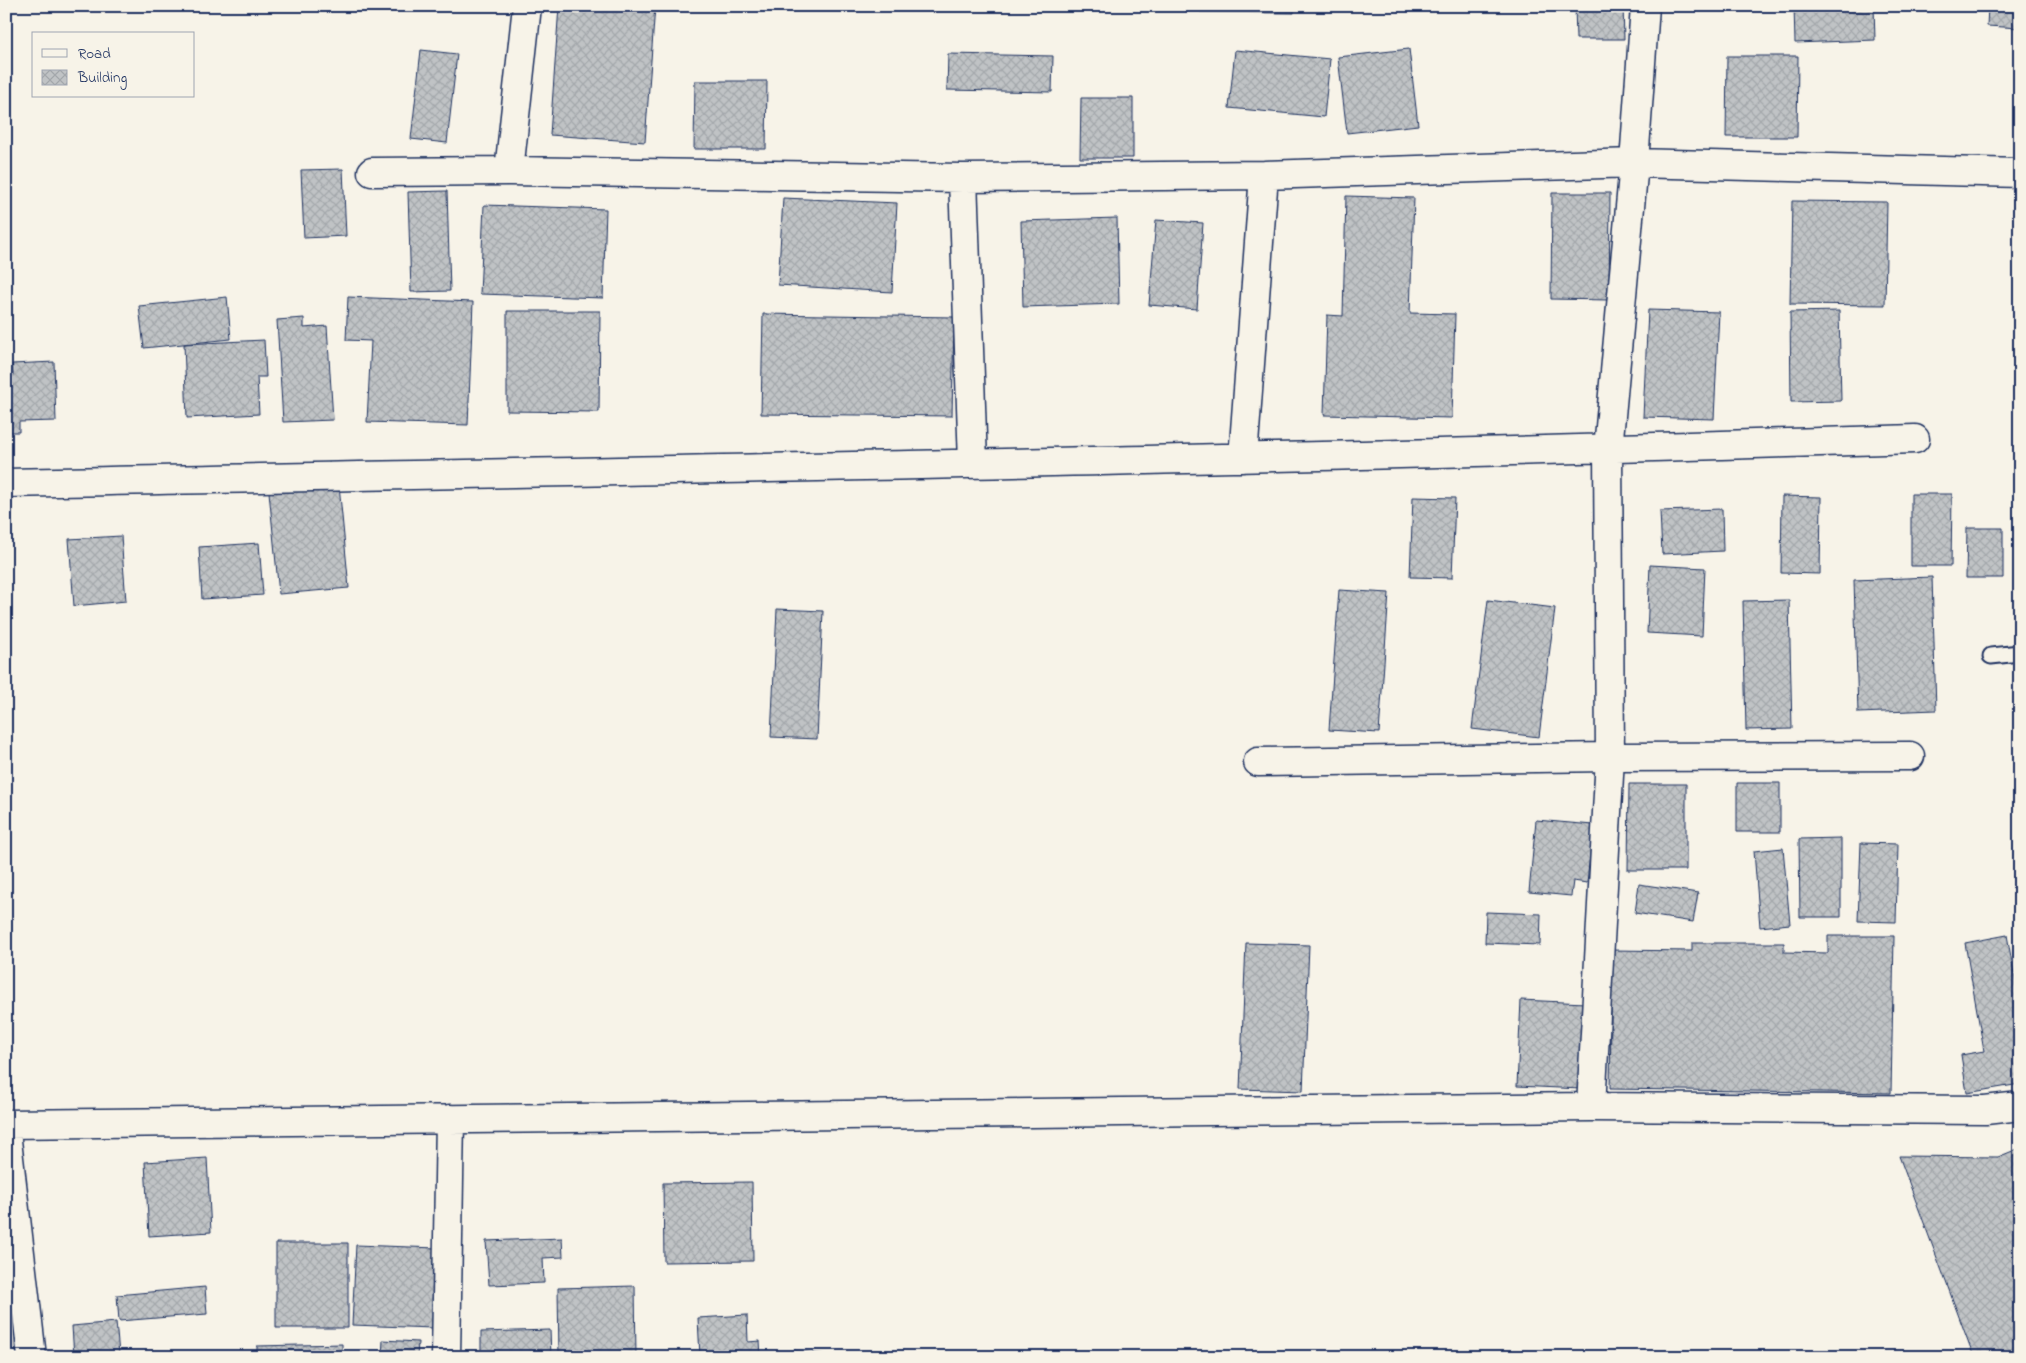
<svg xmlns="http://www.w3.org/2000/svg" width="2026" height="1363" font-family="'Indie Flower',sans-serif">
	<defs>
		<pattern id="building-cross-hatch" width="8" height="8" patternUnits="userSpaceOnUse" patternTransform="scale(1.25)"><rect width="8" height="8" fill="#c0c3c5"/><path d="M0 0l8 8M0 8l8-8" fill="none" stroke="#a4a8ac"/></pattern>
	</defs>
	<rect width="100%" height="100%" fill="#f7f3e8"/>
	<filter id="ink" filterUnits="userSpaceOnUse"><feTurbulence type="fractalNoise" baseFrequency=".02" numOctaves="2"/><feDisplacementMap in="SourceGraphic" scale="10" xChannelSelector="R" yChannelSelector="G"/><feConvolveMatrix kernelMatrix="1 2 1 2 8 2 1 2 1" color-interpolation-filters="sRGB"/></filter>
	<g filter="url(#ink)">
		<path fill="url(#building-cross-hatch)" stroke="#1b2f5e" d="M559,6H655L645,142L550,135Z
			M1113,6H1146V9Z
			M1200,6H1294V13L1200,12Z
			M1575,6H1623L1624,39H1576Z
			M1794,6H1874L1875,40L1795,43Z
			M1988,6H2020V28L1987,26Z
			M1409,49L1418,125L1347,133L1338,57Z
			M421,50L457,54L447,143L411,139Z
			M1235,50L1330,59L1324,117L1229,108Z
			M948,54L1053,56L1052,92L947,90Z
			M1727,56H1798L1797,137H1726Z
			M695,81H767L766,149H694Z
			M1081,98H1133V158H1080Z
			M343,169L346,236L304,238L301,170Z
			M447,191L450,291L411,292L408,192Z
			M1552,193H1610L1609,300L1551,299Z
			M1346,196L1414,198L1410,313L1455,314L1452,418L1324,415L1327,315L1343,316Z
			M783,198L897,203L892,292L778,285Z
			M1792,201L1887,202L1885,305L1790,304Z
			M484,205L606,209L603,298L480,294Z
			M1117,218L1119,304L1023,307L1021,221Z
			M1156,220L1203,223L1197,309L1149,305Z
			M227,297L231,339L144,348L139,306Z
			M348,297L473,302L468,425L367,422L371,341L346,340Z
			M1648,310L1719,312L1714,419L1643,417Z
			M507,311H600L599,412L507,411Z
			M1839,311L1841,401L1791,402L1790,312Z
			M763,314L954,317L952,416L761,414Z
			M304,318V328L327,326L333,420L283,422L277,320Z
			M264,340L266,377H257L259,414L187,418L184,344Z
			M54,362L56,421L19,422V432H6V377L13,376L12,364Z
			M339,485L349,588L279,594L269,492Z
			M1911,494H1952L1951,566H1911Z
			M1782,496L1821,497L1820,574L1781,573Z
			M1413,497L1455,498L1452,578L1410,577Z
			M1722,509L1723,551L1662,554L1660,511Z
			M1967,528H2003V578H1966Z
			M121,536L126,601L74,606L69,539Z
			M259,543L263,595L202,599L199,547Z
			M1650,565L1705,568L1702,636L1647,633Z
			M1932,577L1936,710L1858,713L1854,580Z
			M1339,590L1389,593L1379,733L1329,730Z
			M1488,600L1555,608L1539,737L1472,729Z
			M1789,600L1792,729L1746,730L1743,601Z
			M777,609L823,611L817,739L771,737Z
			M1737,783H1780V832H1737Z
			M1629,784H1686V870H1628Z
			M1536,820L1593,825L1587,883L1573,881L1571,896L1529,892Z
			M1841,838V917H1800L1799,839Z
			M1861,843L1898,844L1896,922L1858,921Z
			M1783,848L1790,924L1760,927L1754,851Z
			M1639,884L1698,893L1693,922L1635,913Z
			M1486,912L1541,914L1540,945L1485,943Z
			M2007,935L2020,1007V1084L1967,1093L1961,1055L1984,1051L1965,943Z
			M1828,936H1894L1891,1093L1610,1089L1612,950L1692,951V943H1784V952L1828,953Z
			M1246,943L1309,945L1303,1091L1240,1089Z
			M1521,1000L1585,1003L1581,1089L1517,1086Z
			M2020,1148V1357H1974L1899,1156L1998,1157Z
			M207,1158L211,1232L149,1236L145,1162Z
			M752,1182L753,1261L664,1262L663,1183Z
			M562,1238L563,1257L543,1258L544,1283L489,1285L486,1241Z
			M276,1243H348V1328H276Z
			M356,1245L437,1248L433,1328L352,1325Z
			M635,1286L636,1357H559L558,1288Z
			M205,1287L207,1314L119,1321L117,1295Z
			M747,1315L748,1342L760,1341L761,1357H700L698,1318Z
			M116,1322L119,1354L74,1357L72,1326Z
			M16,1324L20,1349L6,1351V1325Z
			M550,1330L551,1357H481V1332Z
			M383,1340L418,1342L417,1357H382Z
			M342,1344V1357H257V1346Z
			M793,1350L841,1357H792Z"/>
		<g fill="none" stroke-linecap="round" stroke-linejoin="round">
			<defs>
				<path id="lane" d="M1991,656L2020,653"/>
				<path id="street" d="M509,171L527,6
					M372,172L509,171L963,178L1264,175L1634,163L2020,173
					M963,178L973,463
					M1243,458L1264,175
					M6,483C643,470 1279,460 1915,439
					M1258,762L1610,757L1910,756
					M1591,1107L1610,757L1608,449L1634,163L1645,6
					M6,1124L1591,1107L1985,1110L2020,1106
					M6,1132L32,1357
					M446,1357L450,1119"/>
			</defs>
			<use href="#lane" stroke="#1b2f5e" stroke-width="19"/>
			<use href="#street" stroke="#1b2f5e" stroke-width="31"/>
			<use href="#lane" stroke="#f7f3e8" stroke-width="15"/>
			<use href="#street" stroke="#f7f3e8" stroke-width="28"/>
		</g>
	</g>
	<rect width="2026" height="1363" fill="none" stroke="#f7f3e8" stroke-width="25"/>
	<rect x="12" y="12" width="2001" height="1338" fill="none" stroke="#1b2f5e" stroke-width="2" filter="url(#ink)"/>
	<rect x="32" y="32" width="162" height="65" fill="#f7f3e8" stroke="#9fa5b1"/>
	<rect x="42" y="49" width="25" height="8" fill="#f7f3e8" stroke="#9fa5b1"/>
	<text x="78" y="58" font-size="15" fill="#1b2f5e">Road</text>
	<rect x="42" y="70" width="25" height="15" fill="url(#building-cross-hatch)" stroke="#9fa5b1"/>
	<text x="78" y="82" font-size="15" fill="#1b2f5e">Building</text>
</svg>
